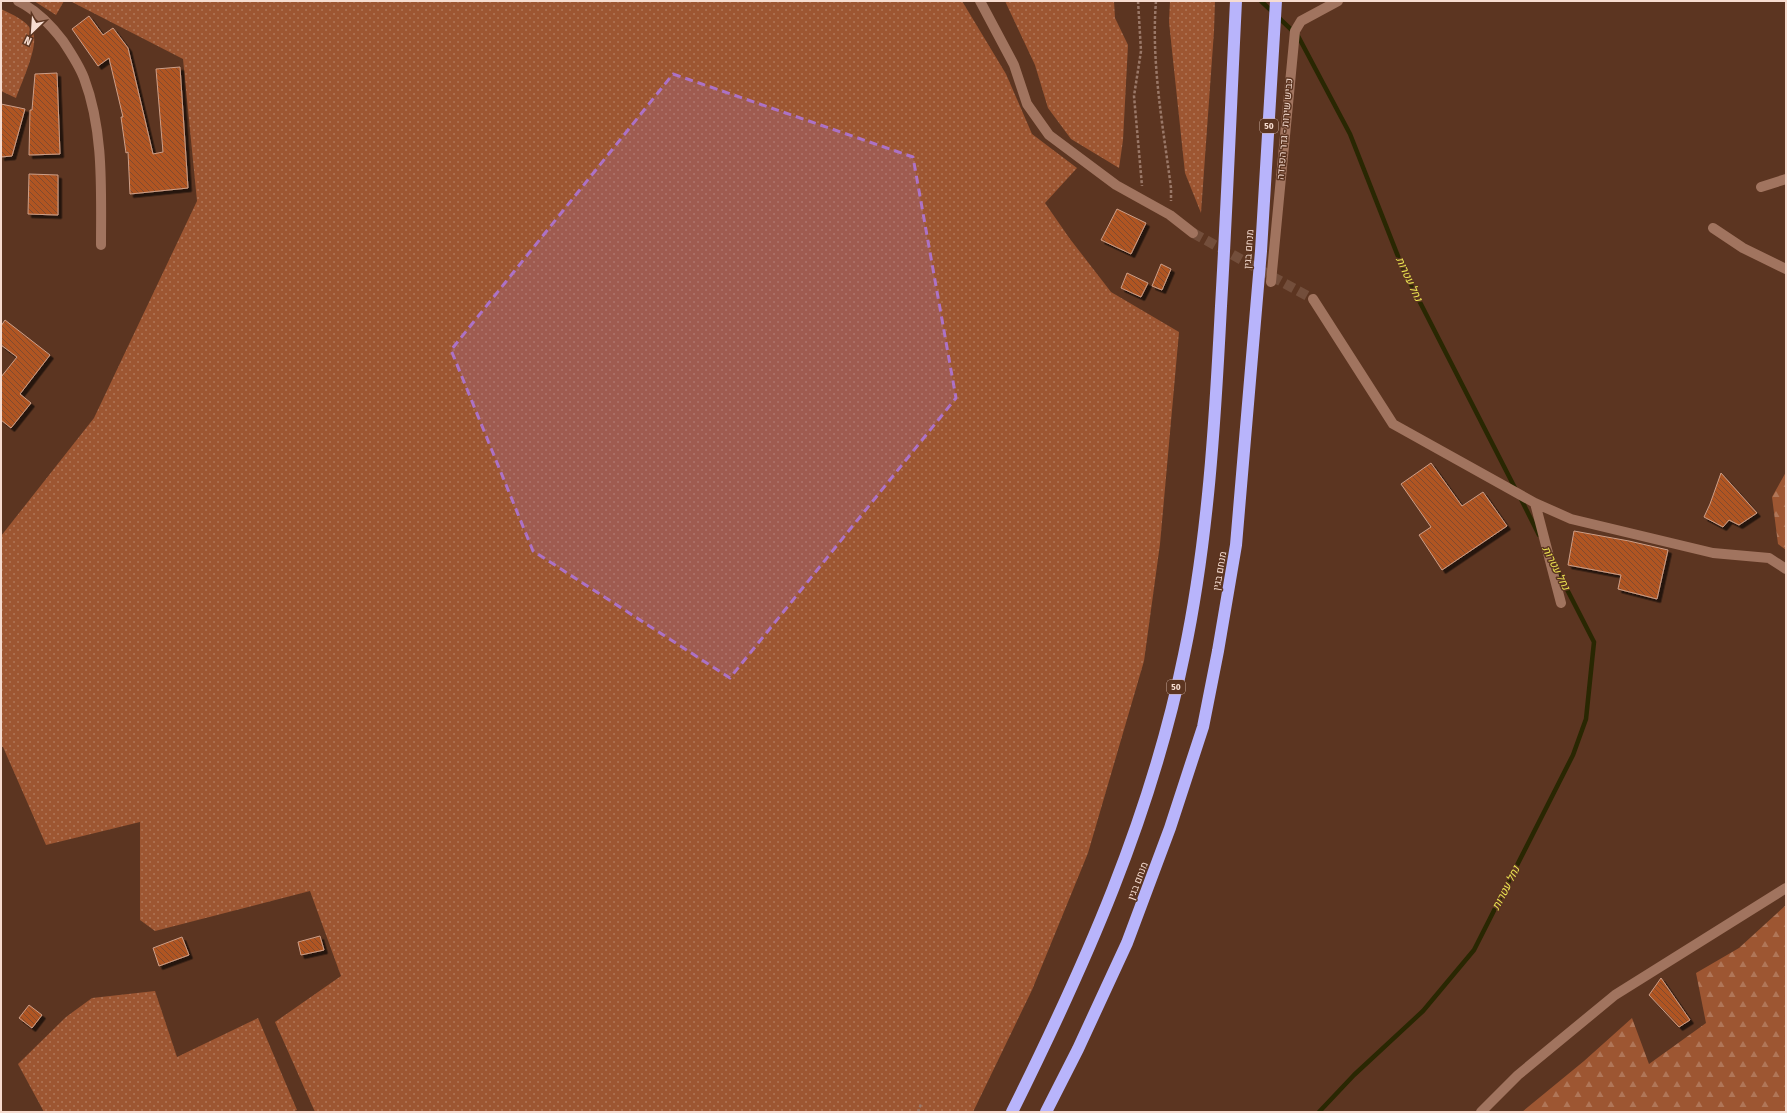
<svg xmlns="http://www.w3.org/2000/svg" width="1787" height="1113" font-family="'Fira Sans Condensed',Heebo,sans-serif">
	<defs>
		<pattern id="grass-dots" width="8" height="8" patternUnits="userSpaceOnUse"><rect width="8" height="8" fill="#9d5632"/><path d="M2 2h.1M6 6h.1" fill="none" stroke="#b07658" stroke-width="1.8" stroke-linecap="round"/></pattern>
		<pattern id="forest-firs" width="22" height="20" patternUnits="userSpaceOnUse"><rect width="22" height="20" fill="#9d5632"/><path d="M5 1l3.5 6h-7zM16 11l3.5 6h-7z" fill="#b07658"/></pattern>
		<pattern id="building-back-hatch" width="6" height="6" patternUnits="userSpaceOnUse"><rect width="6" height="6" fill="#b05420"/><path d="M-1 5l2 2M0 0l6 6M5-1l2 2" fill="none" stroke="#824c2e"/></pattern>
		<filter id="shadow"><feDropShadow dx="3.5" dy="3.5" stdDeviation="0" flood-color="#0009"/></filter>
	</defs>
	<rect width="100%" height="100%" fill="#5c3521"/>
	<path fill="url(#grass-dots)" d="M34,1H64L56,15Z
		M70,1H962L1006,74L1032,134L1077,168L1045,203L1070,239L1111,292L1179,332L1160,544L1144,661L1088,853L1032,990L973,1112H315L275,1022L341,976L310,891L155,931L140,920V822L46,845L3,747H1V536L94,418L197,201L183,59Z
		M1005,1H1114L1115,18L1128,45L1123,140L1119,168L1071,139L1048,108L1035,65Z
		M1170,1H1215L1214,31L1201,213L1185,173L1169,22Z
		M1,9C13,15 27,20 33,33C39,46 21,84 16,98L1,91Z
		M155,991L177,1057L258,1018L297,1110L292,1112H44L18,1064L66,1017L92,998Z"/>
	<path fill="url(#forest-firs)" d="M1786,472V550L1778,544L1772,497Z
		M1786,905V1112H1522L1584,1061L1632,1018L1649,1064L1706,1023L1696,973L1739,948Z"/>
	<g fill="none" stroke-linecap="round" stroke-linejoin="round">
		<path stroke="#292702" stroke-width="4.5" d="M1261,1L1298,36L1350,134L1403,269L1516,490
			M1520,497L1539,535
			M1319,1112L1354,1075L1423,1011L1474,950L1573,755L1586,719L1594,642L1555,566"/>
	</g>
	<path fill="url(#building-back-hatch)" stroke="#cd9e87" filter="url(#shadow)" d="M89,16L103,35L113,28L128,48L153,154L163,152L156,69L180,67L188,188L130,194L128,152L126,153L121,117H123L109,58L98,66L72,29Z
		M57,73L60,154L29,155L30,110H32L35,74Z
		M1,104L25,109L12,156L1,157Z
		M29,174L58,175V215L28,214Z
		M1117,209L1146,223L1131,254L1101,240Z
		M1161,264L1171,269L1162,290L1152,286Z
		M1127,273L1148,283L1141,297L1121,288Z
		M5,320L50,355L20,394L31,403L11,428L1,420V377L17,357L1,345V326Z
		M1431,463L1462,506L1483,492L1507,526L1442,570L1419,535L1431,527L1401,484Z
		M1721,473L1757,513L1739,525L1729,520L1723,527L1704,517L1710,504Z
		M1574,531L1629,541L1668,550L1657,599L1618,589L1621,575L1568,565Z
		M320,936L324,950L301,955L298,942Z
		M182,937L189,955L159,966L153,948Z
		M1661,978L1690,1020L1679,1027L1649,995Z
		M29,1005L42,1015L32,1028L19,1018Z"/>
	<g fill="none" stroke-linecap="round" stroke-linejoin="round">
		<path stroke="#734e3b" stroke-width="10" stroke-dasharray="10 5" stroke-linecap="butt" d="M1193,233L1313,299"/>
		<path stroke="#9a7868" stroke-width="2.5" stroke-dasharray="3 2" stroke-linecap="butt" d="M1138,1L1141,51L1134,96L1142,186
			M1156,1C1151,63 1163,126 1171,188V201
			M918,1112L921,1104"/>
		<path stroke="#a1745f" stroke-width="10" d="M18,1C36,10 51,25 63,41C71,53 79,65 84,78C104,131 101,190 101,245
			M980,1L1014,65L1027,104L1049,135L1116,185L1170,215L1193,233
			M1761,187L1786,179
			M1713,228L1743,248L1786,269
			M1271,282L1295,31L1301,21L1338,1
			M1313,299L1393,424L1535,503L1571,519L1713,553L1769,558L1786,569
			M1535,503L1561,603
			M1481,1112L1518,1075L1615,995L1786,888"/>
		<path stroke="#b8b4fb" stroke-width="12" d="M1012,1112C1085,965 1151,817 1184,655C1208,541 1215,423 1221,306C1227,204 1231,103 1236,1
			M1046,1112L1078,1049L1127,943L1170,828L1203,727L1218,651L1236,545L1261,251L1276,1"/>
	</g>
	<path fill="#ac72c6" fill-opacity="0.2" stroke="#ac72c6" stroke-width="3" stroke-dasharray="8 5" stroke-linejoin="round" d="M673,74L913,157L956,398L730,678L533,551L451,350Z"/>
	<g text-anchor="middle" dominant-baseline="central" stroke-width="3" stroke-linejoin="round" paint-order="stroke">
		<g fill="#5c3521" stroke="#c8aa9c" stroke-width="1">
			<rect x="1260" y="119" width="18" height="14" rx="3"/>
			<rect x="1167" y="680" width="18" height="14" rx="3"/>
		</g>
		<g font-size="9" font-weight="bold" fill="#f6dcd0">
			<text x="1269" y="126">50</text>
			<text x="1176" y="687">50</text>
		</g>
		<g font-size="10" fill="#f6dcd0" stroke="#5c3521">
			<text transform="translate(1285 129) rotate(-85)">כביש שירות - גדר הפרדה</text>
			<text transform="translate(1249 249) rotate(-86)">מנחם בגין</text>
			<text transform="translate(1220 571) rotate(-80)">מנחם בגין</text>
			<text transform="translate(1138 881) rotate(-69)">מנחם בגין</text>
		</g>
		<g font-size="11" font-style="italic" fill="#efe752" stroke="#5c3521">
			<text transform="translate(1409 279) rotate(65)">נחל עטרות</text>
			<text transform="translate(1556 568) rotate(63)">נחל עטרות</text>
			<text transform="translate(1506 888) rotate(-63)">נחל עטרות</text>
		</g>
	</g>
	<rect width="1787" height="1113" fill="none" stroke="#f6dcd0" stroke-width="4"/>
	<g transform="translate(32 32) rotate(205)" stroke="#5c3521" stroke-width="3" paint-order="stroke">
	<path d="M0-3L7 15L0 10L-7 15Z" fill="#f6dcd0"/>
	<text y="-6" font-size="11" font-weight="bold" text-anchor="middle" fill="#f6dcd0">N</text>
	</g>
</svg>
